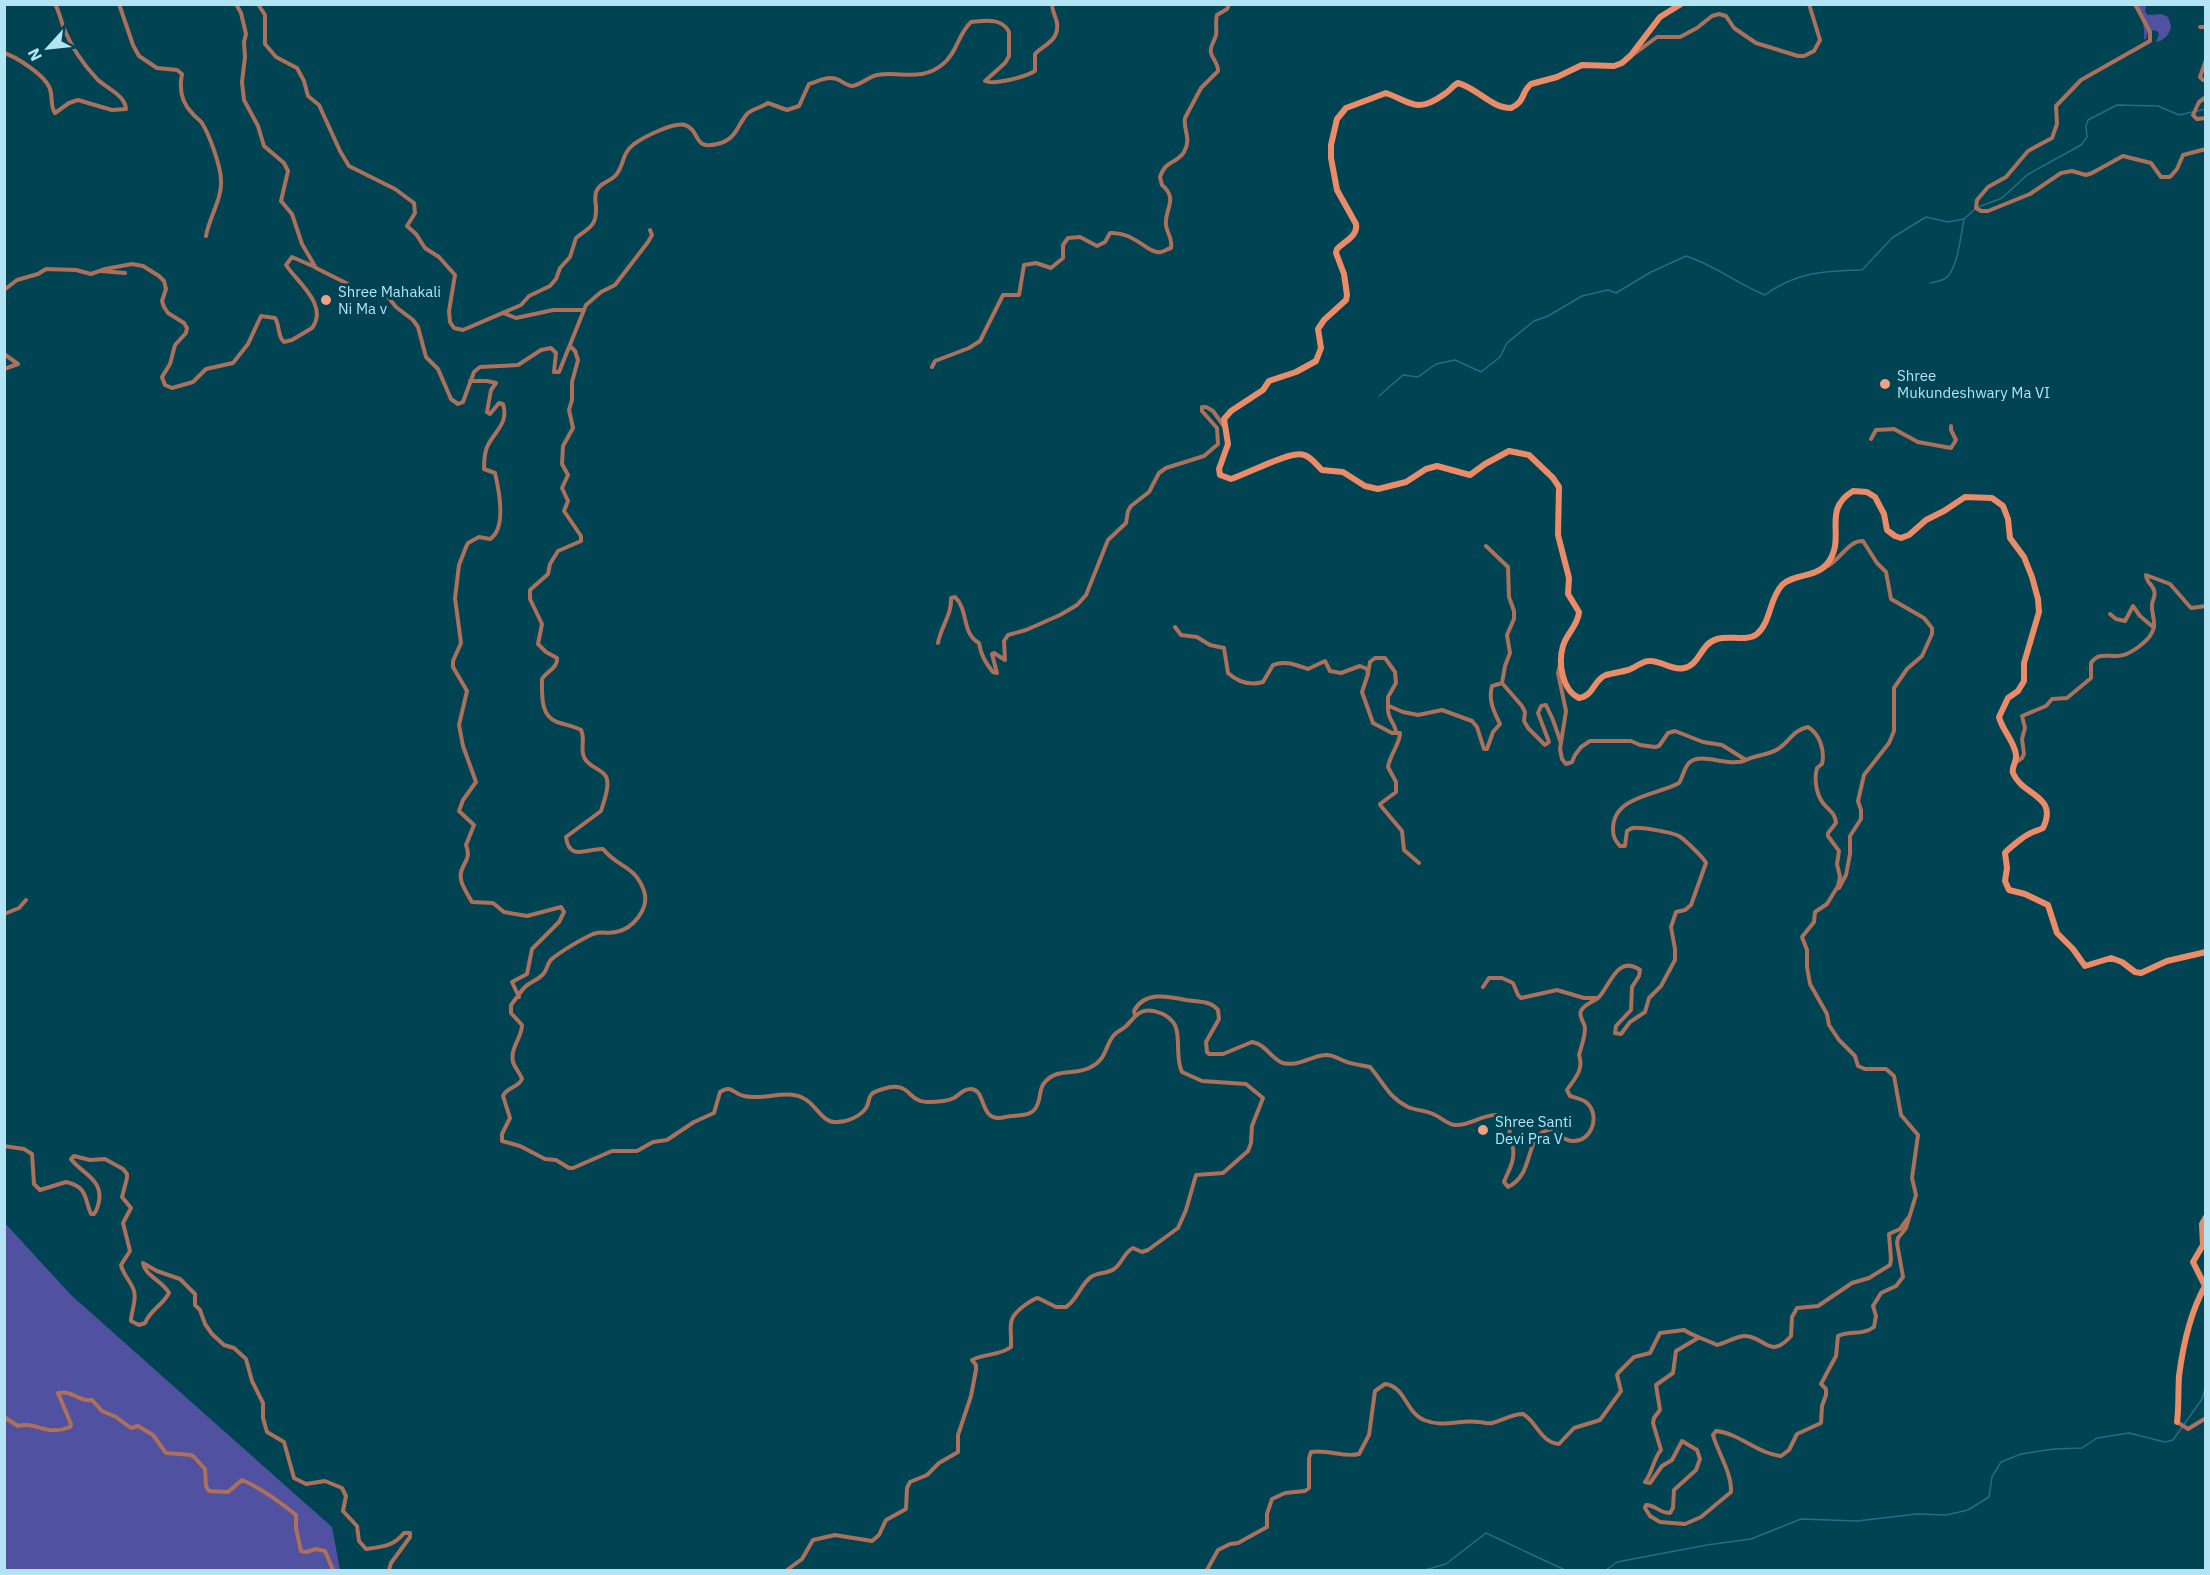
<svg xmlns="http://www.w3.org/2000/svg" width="2210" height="1575" font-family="'IBM Plex Sans',sans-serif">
	<rect width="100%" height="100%" fill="#004353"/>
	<path fill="#5151a1" d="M2132,5H2146L2145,12L2148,15L2162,14L2168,17L2171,26C2170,34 2164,41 2156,42L2159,34L2157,31L2150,30L2147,34L2146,39H2144C2145,26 2142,13 2132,5Z
		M4,1222L71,1295L332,1527L340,1570H5Z"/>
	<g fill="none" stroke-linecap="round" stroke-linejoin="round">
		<path stroke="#266e83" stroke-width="1.5" d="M1930,283C1936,282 1944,281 1948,276C1958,265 1961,234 1964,219
			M1379,396L1403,375L1418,377L1436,364L1455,360L1481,372L1500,357L1507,343L1534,321L1548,316L1582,296L1608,290L1616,293L1651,272L1686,256C1714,265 1738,284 1765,295C1796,272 1824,271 1862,270L1892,238L1926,217L1948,222L1964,219L1976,208L2002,198L2027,175L2081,145L2087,137L2086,126L2088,120L2117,105L2158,106L2179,115L2206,109
			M1425,1570L1446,1564L1486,1533L1565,1570
			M1606,1570L1617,1562L1707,1545L1751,1539L1801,1519L1857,1521L1917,1514L1946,1515L1968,1510L1989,1497L1992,1477L2001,1462L2021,1454L2054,1449L2082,1448L2097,1438L2129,1433L2165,1442L2173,1440L2202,1399L2206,1385"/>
		<path stroke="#ad705a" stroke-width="4" d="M119,4L133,45L139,56L157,68L177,70L182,74C179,89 181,102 192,113C195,117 199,119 202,123C210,136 221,167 221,181C222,199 209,218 206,236
			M236,4L241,13L246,34L244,42L245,57L242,82L244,100L258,126L264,146L284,163L288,171L281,201L292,214L302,244L316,268L348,284L357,295L376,291L384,292L396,307L413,320L418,327L426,357L438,369L451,399L458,404L463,402L474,372L480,367L518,365L541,350L551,348L556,353L554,372H559L586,305L601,292L615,285L648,242L652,235L650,230
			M258,4L265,15V44L276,57L297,68L304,81L308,96L319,105L340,151L349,166L395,189L414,203L415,213L407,226L416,234L425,248L439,257L455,275L449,311L450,322L454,328L463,330L521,305L529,296L550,286L556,279L560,268L570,257L576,238C590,227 597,226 596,206C595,201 595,197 596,192C600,182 610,182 616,175C625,164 621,154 634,144C644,137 673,122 685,125C702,131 691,152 721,143C737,138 738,123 748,113C753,109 762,107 768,103L787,110L799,106L809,84C819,81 829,75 839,80C843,82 847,86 852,86C860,85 868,77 877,75C900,71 922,82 943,64C957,53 958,34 971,22C984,21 1002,17 1009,32V56L1005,63L985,81C995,85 1025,77 1035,71V54C1045,44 1059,41 1057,23C1056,17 1052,11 1052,4
			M2135,4L2150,32V41L2081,80L2056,106L2057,124L2052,138L2028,151L2006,177L1988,187L1977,200L1976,208L1981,211H1988L2030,194L2061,173L2072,171L2086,175L2092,173L2123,156L2151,163L2161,177H2170L2177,169L2183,155L2206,149
			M2200,27H2206
			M4,53C17,57 46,76 50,89C53,98 50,106 55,113L69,103L78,100L112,110L126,109C125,95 106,88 97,79C85,66 72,48 65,31C61,22 60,13 55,4
			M1634,54L1657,37H1680L1697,28L1712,16L1719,14L1726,16L1734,28L1756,43L1798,56H1804L1814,51L1820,40L1809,4
			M2206,60L2200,77L2203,80L2206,79
			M2206,97L2199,102L2193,115L2197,119L2206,118
			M101,271L125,273
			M4,290L17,280L38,274L46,269L76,270L91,274L105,269L132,264L143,266L159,276L164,281L166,289L162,301L164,307L168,313L184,323L187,328L186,333L175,345L170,364L162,377L165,385L172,388L193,382L206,369L233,363L248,344L261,316L275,318C280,325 277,336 284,342L292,340L312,328C329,305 297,282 286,265L292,257L315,267
			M503,313L516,318L553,310H584
			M570,346L575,351L578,360L572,382V400L569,410L573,428L563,446L562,464L568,475L562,488L568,501L564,511L581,536V541L558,551L550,564L548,574L530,590V599L542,624L538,644L546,652L557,658C558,668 547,671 542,679C542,694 540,716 557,722C565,725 574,726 581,730C586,740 579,750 585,759C589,766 598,768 604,774C612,781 604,801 601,811L566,837C569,862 588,848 603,849C618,868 635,865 644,891C650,908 633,929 616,932C608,934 602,931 593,934C582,939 563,950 553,958C547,962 548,968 544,973C539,980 531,981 525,987C520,992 516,999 511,1005V1013L522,1025C522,1038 510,1047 513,1062C515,1068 520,1073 522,1079C518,1088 507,1087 503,1096L510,1118L502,1134V1141L520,1146L545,1159L556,1160L569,1168H573L612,1151H637L653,1142L667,1140L694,1122L714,1113L720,1092C732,1084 733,1094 744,1096C763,1101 785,1089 803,1098C815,1103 821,1121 834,1122C845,1123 860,1117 866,1108C869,1104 868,1099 871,1095C873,1092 879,1090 883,1089C911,1080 907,1102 927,1102C934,1102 948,1101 954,1098C959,1095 963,1089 970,1089C986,1088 979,1118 999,1118C1003,1118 1008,1116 1012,1116C1023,1115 1034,1116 1038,1103C1041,1096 1039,1088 1045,1082C1058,1067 1076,1076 1091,1067C1107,1059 1105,1045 1114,1035C1117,1031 1122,1030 1125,1027C1130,1023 1133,1017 1138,1014C1147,1007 1164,1012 1171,1020C1183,1030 1174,1057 1182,1072L1202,1081L1246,1084L1263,1098L1252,1126L1251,1143L1248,1151L1223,1173L1196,1175L1186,1210L1178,1228L1148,1250L1142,1252L1133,1248C1124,1252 1122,1264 1114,1269C1107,1274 1098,1272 1091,1277C1080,1285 1078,1299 1066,1307H1056L1038,1298C1033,1299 1030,1302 1025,1305C1005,1320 1012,1325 1011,1347C999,1356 985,1353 972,1360L976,1365V1370L971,1396L958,1435V1452L939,1463L927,1475L910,1482L907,1488L906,1509L886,1520L879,1535L872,1541L835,1535L813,1540L802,1559L787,1570
			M4,354L18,364L4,369
			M2206,360V365
			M932,367L935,361L969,348L980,341L1003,295H1019L1024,265L1036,263L1051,268L1063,258V245L1068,238L1080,237L1097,246L1105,242L1110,233C1134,231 1149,255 1161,252C1165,251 1167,249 1171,248C1173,238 1167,234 1166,225C1164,210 1179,199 1162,185L1160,177C1166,159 1177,164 1184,152C1192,138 1183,131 1185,118L1201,88L1218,71C1218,63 1213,60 1211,53C1209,46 1215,41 1216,35C1217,28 1215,22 1217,15L1227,9L1229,4
			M470,381H487L496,383L491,390L487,412L490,414L499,403L503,404C509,423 495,431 488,445C484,452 484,462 484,469L495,473C499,490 507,528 490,539L479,537L468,543L466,547L459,565L455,598L461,643L453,661V667L467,691L459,725L463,746L476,782L463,800L459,811L474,825L466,845C473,862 458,865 461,879C461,884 469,897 472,902L493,903L504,912L527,916L561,907L564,912L559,922L532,949L527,974L512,982L519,997
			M1871,439L1876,430L1894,429L1918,442L1951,448L1956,440L1951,430V426
			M1486,546L1508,567L1509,597L1514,611V619L1507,635L1510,653L1505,666L1502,683
			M1826,567C1840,561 1848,540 1863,541L1877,563L1886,572L1891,599L1924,618L1932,628V634L1922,656L1907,669L1894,688V731L1889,743L1864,775L1858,801L1861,810V819L1850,836V854L1846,875L1839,888
			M2110,614L2116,619L2125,621L2133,606L2140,616L2153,627
			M1175,627L1181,635L1197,637L1210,645L1224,648L1228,673C1238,682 1249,686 1263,682L1273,665C1285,660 1296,665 1308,669L1325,661L1330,671L1341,673L1360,666L1367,669L1368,674L1362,692L1373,723L1392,733H1400C1400,744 1390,754 1388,767L1396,782V792L1380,804L1381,806L1402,831L1404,850L1419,863
			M938,643C941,626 952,615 951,598L955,597C969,610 961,633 979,643C981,655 985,662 993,672L997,673L992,654L994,653L1005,660L1004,641L1008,635L1026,630L1060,615L1077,605L1086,595L1108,540L1126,523L1128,511L1131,506L1149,492L1159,473L1166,468L1204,456L1218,444L1217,428L1202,411V407H1206L1213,411L1223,425
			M1368,673L1370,662L1375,658H1385L1395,672L1396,683L1388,697V707
			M1396,733C1396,723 1387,720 1388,707L1389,706L1403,712L1418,715L1442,710L1472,721L1477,727L1484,749H1487L1493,732L1500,724C1494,712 1488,700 1492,686L1502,683L1522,706L1525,712L1524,721L1528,728L1545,745L1549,742L1538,713L1541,706L1546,705L1553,720L1561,743
			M2016,762L2022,758L2024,754L2022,739L2025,728L2022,716L2046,706L2052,699L2067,698L2091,678V663C2098,653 2105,656 2116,656C2128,657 2152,640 2154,627C2155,619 2151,611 2152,604C2153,599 2156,596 2154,590C2152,584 2146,582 2146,575L2170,584L2191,608L2206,606
			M4,914L19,908L26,900
			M1483,987L1489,978H1502L1513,983L1518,995L1521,998L1557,990L1584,998H1598
			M1135,1016L1134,1011C1144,991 1168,996 1186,1000C1197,1002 1210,1000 1218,1010L1219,1019L1206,1042L1207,1052L1209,1054H1223L1252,1042C1266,1044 1271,1059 1283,1063C1298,1067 1311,1056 1325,1055C1334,1054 1339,1060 1347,1062C1355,1065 1363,1065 1370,1067C1384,1083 1388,1097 1408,1107C1417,1111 1427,1110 1435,1115C1442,1118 1447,1124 1455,1125C1473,1127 1496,1102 1511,1124C1507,1138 1512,1136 1513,1148C1515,1162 1508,1171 1504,1182L1508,1187C1537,1173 1522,1133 1552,1129C1558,1133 1564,1141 1572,1141C1591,1143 1601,1116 1587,1103C1583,1099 1576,1098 1570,1096L1567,1090C1575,1078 1584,1070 1579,1055C1581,1047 1585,1038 1585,1028C1585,1023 1578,1016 1581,1011C1583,1005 1595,1001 1599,997C1610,986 1617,954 1640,970L1639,976L1632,987L1631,1010L1616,1026L1615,1033L1621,1034L1630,1022L1645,1012L1649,998L1661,986L1675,960V949L1671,927L1676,912L1685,910L1691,905L1706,863C1704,858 1684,839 1679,836C1671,832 1641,827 1632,828L1627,831L1625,846H1620C1615,840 1613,837 1613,829C1613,796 1658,795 1679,783C1683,777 1684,767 1690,762C1702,752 1731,768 1746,760L1722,745L1703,742L1675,731L1668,733L1659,746L1655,747L1640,745L1631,741H1590L1581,747L1575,755L1572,762L1566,764L1562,759L1560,749L1566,711L1558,673L1560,665
			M4,1146L24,1149L32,1154L34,1184L40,1190L66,1182C88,1187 84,1198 91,1214H94C97,1210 98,1207 99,1201C103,1179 81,1173 71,1159L74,1156L90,1160L105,1159L123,1169L127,1174V1178L122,1197L131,1208L123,1223L130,1251L121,1265C123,1275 131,1281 134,1291C137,1301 131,1311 131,1321L139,1325L145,1323C151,1309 162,1306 169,1293C163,1281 145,1276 143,1263L157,1271L180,1279L195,1294V1305L200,1310L205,1324L212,1334L224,1345L234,1348L246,1359L252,1381L263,1403V1418L267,1432L284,1442L294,1478L306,1484L325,1481L342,1488L346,1496L343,1511L357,1526L359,1541L366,1549C382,1547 394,1546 404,1533H410V1537L391,1563L389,1570
			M1698,1338L1676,1351L1673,1373L1656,1385L1660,1410L1654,1418L1653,1423L1661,1450C1653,1459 1653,1472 1645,1482L1650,1483L1662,1466L1672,1460L1682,1441L1697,1450L1700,1459L1696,1470L1674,1490L1673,1508L1670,1513C1659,1513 1656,1505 1646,1505L1645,1508L1650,1516L1660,1522L1685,1524L1701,1517L1731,1492C1732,1473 1718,1453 1713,1435L1716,1431C1739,1433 1758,1454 1781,1456L1789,1450L1797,1434L1821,1423L1822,1406L1826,1395V1389L1821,1384L1836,1356L1838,1336C1849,1330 1862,1336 1874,1327L1876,1316L1873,1306L1881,1293L1896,1286L1903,1277L1897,1243L1898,1238L1906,1228L1916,1195L1912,1178L1918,1135L1901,1115L1894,1076L1886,1069H1865L1858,1066L1855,1056L1839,1040L1829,1025L1827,1014L1810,984L1807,967V950L1802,937L1814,922L1815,912L1827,904L1838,886L1840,877L1837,864L1839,851L1828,836V833L1836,823C1835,812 1829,811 1823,803C1816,794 1814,778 1817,768L1822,764C1825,751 1820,734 1808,727C1793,730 1790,741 1778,749C1769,755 1756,755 1746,760
			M4,1417L18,1426C36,1421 47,1437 70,1427L71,1424L58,1393C74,1390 78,1402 92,1400L102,1411L116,1417L131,1428L138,1426L153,1435L166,1453L191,1455L194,1457L205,1469L206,1486L209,1491L228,1492L242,1480C259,1487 281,1503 296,1515V1528L301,1551L306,1552L316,1549L325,1551L333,1570
			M2177,1422L2188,1429L2206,1418
			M1207,1570L1218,1550L1230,1544L1238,1543L1267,1527V1514L1272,1499L1285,1493L1305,1491L1309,1488V1458L1311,1452C1328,1449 1344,1458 1359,1454L1369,1435L1375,1391L1385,1384C1405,1386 1406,1413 1424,1420C1443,1428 1460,1419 1479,1422C1484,1422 1487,1424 1492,1423C1503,1420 1512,1414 1523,1414C1537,1422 1540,1442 1559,1444L1574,1428L1600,1420L1621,1391L1617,1375L1619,1372L1634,1357L1650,1353L1660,1333L1684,1330C1695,1337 1705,1339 1717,1345C1726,1343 1734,1337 1744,1336C1764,1335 1769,1361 1791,1336L1792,1317L1797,1308L1818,1306L1852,1283L1869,1278L1890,1265L1891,1259L1889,1234L1900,1229L1908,1218"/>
		<path stroke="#ec8b68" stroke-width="6" d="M1681,4L1660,17L1631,55L1622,63L1614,66L1582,65L1557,77L1531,84C1521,92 1526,101 1511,108C1491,108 1477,88 1458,83C1452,86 1449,92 1443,95C1416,114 1411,102 1386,93L1346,108L1337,119L1331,145V158L1337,190L1356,224C1358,236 1345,241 1337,249L1336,253L1344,274L1347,295L1346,300L1324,320L1318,329L1321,348L1316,361L1296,372L1269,381L1263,390L1231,411L1224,419L1228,444L1219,469L1220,475L1231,479C1247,474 1291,450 1304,455C1312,457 1316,465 1322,470L1343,472L1365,486L1378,489L1406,482L1426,469L1437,466L1470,475L1485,464L1509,451L1529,455L1553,478L1559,487L1558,535L1569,578L1568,594L1579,612C1578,626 1566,634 1563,646C1558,663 1562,690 1579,698C1594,696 1593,680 1606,675C1613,673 1621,672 1628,670C1635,668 1642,661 1649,661C1661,660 1672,671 1684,668C1700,665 1700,644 1717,639C1730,635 1747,642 1757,634C1771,622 1769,599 1782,585C1795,573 1815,578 1827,564C1848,538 1820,511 1853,491L1867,492L1875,497L1884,514L1887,530L1895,536L1901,538L1909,535L1926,520L1944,511L1965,497L1992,498L2003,506L2008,519L2010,538L2024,557L2032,577L2038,599L2039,612L2024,663V681L2018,691L2008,698L1999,717C2002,730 2015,742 2016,755C2017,762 2011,767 2013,773C2022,796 2059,795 2043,828C2038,831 2033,831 2029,834C2024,836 2007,850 2005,853L2007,868L2005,881L2009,890L2025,894L2048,905L2057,933L2073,949L2085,966L2111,958L2122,962L2135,972L2141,973L2167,961L2206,952
			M2177,1422C2179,1407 2178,1391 2179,1376C2183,1345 2190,1313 2205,1286L2193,1262L2203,1245L2202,1224L2206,1217"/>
	</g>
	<g fill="#f3a082" stroke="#004353" stroke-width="2">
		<circle cx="326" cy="300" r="6"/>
		<circle cx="1885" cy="384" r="6"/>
		<circle cx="1483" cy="1130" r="6"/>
	</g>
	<g text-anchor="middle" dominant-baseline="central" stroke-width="6" stroke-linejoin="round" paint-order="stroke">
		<g font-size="15" fill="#b3e4f4" stroke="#004353" text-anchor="start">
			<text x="338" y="291">Shree Mahakali<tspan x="338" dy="17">Ni Ma v</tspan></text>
			<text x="1897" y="375">Shree<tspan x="1897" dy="17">Mukundeshwary Ma VI</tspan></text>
			<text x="1495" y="1121">Shree Santi<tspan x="1495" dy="17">Devi Pra V</tspan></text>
		</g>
	</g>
	<rect width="2210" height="1575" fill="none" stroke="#b3e4f4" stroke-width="12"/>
	<g transform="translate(48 48) rotate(243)" stroke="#004353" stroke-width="4.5" paint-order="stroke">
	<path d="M0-4.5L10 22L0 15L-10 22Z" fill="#b3e4f4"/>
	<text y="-9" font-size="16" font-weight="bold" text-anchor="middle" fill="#b3e4f4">N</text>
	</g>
</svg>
